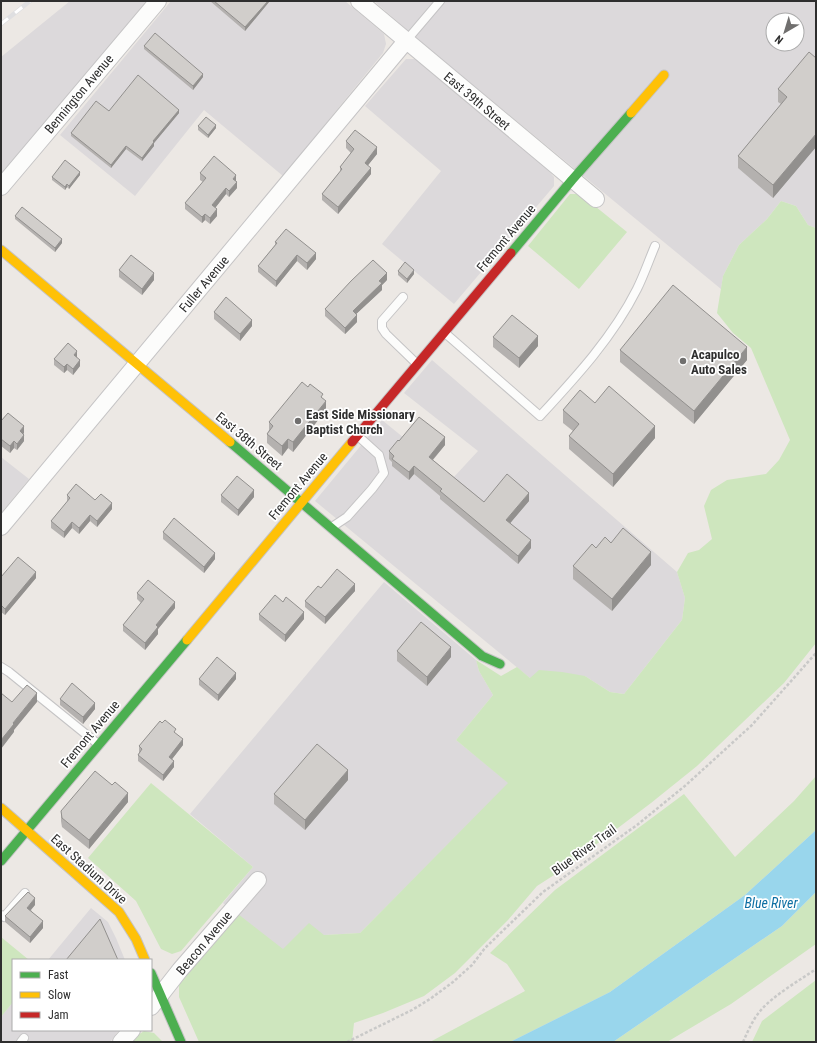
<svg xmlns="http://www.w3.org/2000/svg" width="817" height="1043" font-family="'Roboto Condensed',sans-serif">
	<rect width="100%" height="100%" fill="#ece8e4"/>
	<path fill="#dcd9db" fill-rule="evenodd" d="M70,1H147L1,176V57Z
		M171,1H345L384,34L386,44L383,53L283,176L204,110L135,196L60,135Z
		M374,1H816V228L808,225L796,206L781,201L767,219L739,245L723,276L721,289L429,49ZM773,20H797V44H773Z
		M406,59H415L547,169L554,177V186L454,304L382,244L441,171L365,106Z
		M432,360L677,572L685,598L682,620L624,694L610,692L585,676L530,678L315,501L382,420L453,478L478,451L404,393Z
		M1,457L29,479L1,513Z
		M384,582L476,660L479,671L493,695L456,740L509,783L360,933L324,935L283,950L223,903L253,867L190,814Z
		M91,908L108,922L116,938L125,960H48Z
		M13,1002V1030H119L110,1042H1V1017Z"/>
	<path fill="#cee6be" d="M570,194H580L627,232L579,289L528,246Z
		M781,201L796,206L808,225L816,228V643L784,683L697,766L651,803L565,868L537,886L508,920L455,973L424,996L383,1013L354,1023L352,1042H199L179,997V985L238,914L283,949L309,923L324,935L360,933L508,783L456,740L493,695L479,671L476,660L501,676L517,667L530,678L539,670L562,672L585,676L610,692L624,694L682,620L685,598L677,572L688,553L699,550L712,539L704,506L711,490L727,480L766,474L779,460L790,440L751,348L733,333L717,313L723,276L739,245L767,219Z
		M816,776V830L745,895L610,992L510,1042H430L525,991L507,964L490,953L555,890L684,794L735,857L794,801Z
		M151,783L253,867L181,951L172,954L161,949L136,901L88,858Z
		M816,892V944L731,1004L667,1042H613L782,926Z
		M1,937L29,960H13V1002L1,1017Z
		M816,980V1042H752L762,1021Z
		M144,1031L154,1033L163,1042H131L135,1037Z"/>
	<path fill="#99d6ec" d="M816,830V892L782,926L613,1042H510L610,992L745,895Z"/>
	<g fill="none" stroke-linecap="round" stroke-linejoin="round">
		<defs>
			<path id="lane" d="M406,41L440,1
				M403,297L382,321V328L386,334L417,364
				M445,333L540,416C576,377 613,337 637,289C644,275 649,260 655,246
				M332,527L347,517L372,489L384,473L379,455L358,436
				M1,667L9,672L98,744
				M1,915L4,917L25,893
				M21,1042L24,1038"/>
			<path id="street" d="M359,1L596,199
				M1,187L158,1
				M1,527L406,41
				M151,1007L180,970L258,880
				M121,1042L132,1030"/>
			<path id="fast" d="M511,253L572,180L631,113
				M230,442L482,656L500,664
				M1,861L187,640
				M151,973L181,1042"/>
			<path id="slow" d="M631,113L664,75
				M1,250L230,442
				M187,640L352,442
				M1,808L119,912L136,939L145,960"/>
			<path id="jam" d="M352,442L511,253"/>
		</defs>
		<use href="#lane" stroke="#c5c4c5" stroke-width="10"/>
		<use href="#street" stroke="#c5c4c5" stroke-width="18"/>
		<use href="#fast" stroke="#c5c4c5" stroke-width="11"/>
		<use href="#slow" stroke="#c5c4c5" stroke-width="11"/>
		<use href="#jam" stroke="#c5c4c5" stroke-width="11"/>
		<path stroke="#c9c9c8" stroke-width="2.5" stroke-dasharray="3 2" stroke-linecap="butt" d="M347,1042L412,1010L430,999L453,982L472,965L485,948L543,892L637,825L686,785L752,725L816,653
			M743,1042C748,1031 753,1019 761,1010C774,995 800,980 816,969"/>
		<use href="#lane" stroke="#fcfcfb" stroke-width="8"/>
		<use href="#street" stroke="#fcfcfb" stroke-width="16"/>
		<use href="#fast" stroke="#4caf50" stroke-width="9"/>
		<use href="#slow" stroke="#ffc107" stroke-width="9"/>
		<use href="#jam" stroke="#c62828" stroke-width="9"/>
		<defs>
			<path id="rail" d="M1,24L30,1"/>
		</defs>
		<use href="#rail" stroke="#dfdfe1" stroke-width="4.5"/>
		<use href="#rail" stroke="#fff" stroke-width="3" stroke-dasharray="9" stroke-linecap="butt"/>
	</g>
	<path fill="#b4b1af" d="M210,1H269V2L245,31Z
		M144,46L203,77L193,90L144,49Z
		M816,58V147L773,198L738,168V156L781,104L778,102V89Z
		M109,111L179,113L154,143V146L142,161L126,149L111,168L71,136V133Z
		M198,126L216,128L208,138L198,130Z
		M346,141L377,154L368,165L371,174L338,214L322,200V194L340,172V167L351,153L346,148Z
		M200,173L236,181L237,188L229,197L226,194L215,208L217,216L210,224L205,220L202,223L185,209V203L203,182L200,180Z
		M80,175L69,189L67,187L65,190L52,180V177Z
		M15,216L62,243L55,252L15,219Z
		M275,242L316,259L307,270L297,261L276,287L258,272V266L275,245Z
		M119,270L154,280L142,295L119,277Z
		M398,271L414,274L407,283L398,275Z
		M387,280L382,285V290L356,314L357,322L345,334L325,316V309Z
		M214,312L252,326L240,341L214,319Z
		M493,337L538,346L519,368L493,347Z
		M620,350L747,360L694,424L620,362Z
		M77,357L80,366L73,375L67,370L64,373L54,365V359Z
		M323,398L326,410L293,452L288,448L282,456L267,443V434L269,430V422Z
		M595,403L655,438L613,487L569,449V436L573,431L563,423V410Z
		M1,421L24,433L23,434L24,441L17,450L14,448L10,453L1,446Z
		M399,441L445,445L433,460L484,502L529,501L510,523L531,548L518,564L440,499V496L414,474L409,480L392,466V462L389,459V451Z
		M67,495L95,500L112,509L97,527L90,521L79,534L72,528L64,538L51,528V521L67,502Z
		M221,495L254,497L238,516L221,502Z
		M163,532L215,559L204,573L163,539Z
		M596,548L651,565L612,611L573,579V566Z
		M1,577L36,578L5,615L1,612Z
		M321,588L355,591L325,624L305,607V601Z
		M137,593L175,608L158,629V634L145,650L123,631V625L141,603L137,599Z
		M259,614L304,619L285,642L259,620Z
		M397,651L451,657L427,686L397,661Z
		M199,679H236L218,701L199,685Z
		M60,699L95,709L83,724L60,705Z
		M176,734L183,745L172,759L174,767L163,781L138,761V755L139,753V746Z
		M348,780L305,830L274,804V794Z
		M128,802L89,849L62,827L61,821V811Z
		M35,905L31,910L43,928L30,943L5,922V916Z"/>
	<path fill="#92908e" d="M268,1H269V2L245,31V27Z
		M203,74V77L193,90V86Z
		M179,110V113L154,143V146L142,161V158L153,141Z
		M216,125V128L208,138V135Z
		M816,134V147L773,198V185Z
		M126,146V149L111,168V165Z
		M377,147V154L365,169V163Z
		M371,168V174L338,214V207Z
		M80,172V175L69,189V186Z
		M236,175V181L233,185V179Z
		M237,182V188L229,197V191Z
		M67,184V187L65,190V187Z
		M226,188V194L212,212V205Z
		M217,209V216L210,224V218Z
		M205,214V220L202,223V217Z
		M62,239V243L55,252V248Z
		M316,253V259L307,270V263Z
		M297,255V261L276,287V281Z
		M414,270V274L407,283V279Z
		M154,273V280L142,295V289Z
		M387,273V280L382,285V290L353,317V311L379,281Z
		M357,315V322L345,334V328Z
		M252,320V326L240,341V334Z
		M538,336V346L519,368V358Z
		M747,347V360L694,424V411Z
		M77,351V358L74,355Z
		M80,360V366L73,375V369Z
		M67,364V370L64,373V367Z
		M326,401V410L293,452V442Z
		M24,426V433L20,438V431Z
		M655,426V438L613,487V474Z
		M24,435V441L17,450V444Z
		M445,437V445L429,464V457Z
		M288,439V448L282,456V446Z
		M14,441V448L10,453V446Z
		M414,466V474L409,480V472Z
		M254,490V497L238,516V510Z
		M529,493V501L506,528V520Z
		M112,503V509L97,527V521Z
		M90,515V521L79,534V528Z
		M72,522V528L64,538V532Z
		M531,540V548L518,564V556Z
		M651,552V565L612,611V599Z
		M215,553V559L204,573V567Z
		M36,572V578L5,615V609Z
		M355,584V591L325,624V617Z
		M175,602V608L158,629V634L145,650V643L156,625Z
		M304,612V619L285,642V635Z
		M451,647V657L427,686V677Z
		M236,673V679L218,701V695Z
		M37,693V702L14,730V732L1,749V740L13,723Z
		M95,703V709L83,724V717Z
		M183,739V745L169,763V757Z
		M174,761V767L163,781V775Z
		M348,770V780L305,830V820Z
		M128,793V802L89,849V840Z
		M35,898V905L27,914V908Z
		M43,921V928L30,943V937Z"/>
	<path fill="#d1cecb" stroke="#92908e" d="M214,1H268L245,27Z
		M155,33L203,74L193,86L144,46Z
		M809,52L816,58V134L773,185L738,156L787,97L778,89Z
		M138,75L179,110L153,141L154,142L142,158L126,146L111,165L71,133L96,101L109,111Z
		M206,117L216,125L208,135L198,126Z
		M355,130L377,147L365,163L371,168L338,207L322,194L342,169L340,167L354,149L346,141Z
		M214,156L236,175L233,179L237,182L229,191L226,188L212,205L217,209L210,218L205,214L202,217L185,203L206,178L200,173Z
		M65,160L80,172L69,186L67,184L65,187L52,177Z
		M22,207L62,239L55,248L15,216Z
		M286,229L316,253L307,263L297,255L276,281L258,266L277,243L275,242Z
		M131,255L154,273L142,289L119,270Z
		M373,260L387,273L379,281L382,283L353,311L357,315L345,328L325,309L351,281Z
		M405,262L414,270L407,279L398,271Z
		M673,285L747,347L694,411L620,350Z
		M226,297L252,320L240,334L214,312Z
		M512,315L538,336L519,358L493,337Z
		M68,343L77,351L74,355L80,360L73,369L67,364L64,367L54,359Z
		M302,382L308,387L310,384L323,394L321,397L326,401L293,442L288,439L282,446L267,434L273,426L269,422Z
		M609,386L655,426L613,474L569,436L579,424L563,410L580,390L595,403Z
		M8,413L24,426L20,431L24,435L17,444L14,441L10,446L1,439V421Z
		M419,417L445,437L429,457L484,502L507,474L529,493L506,520L531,540L518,556L440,491L442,489L414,466L409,472L392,459L394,456L389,451L398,440L399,441Z
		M237,476L254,490L238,510L221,495Z
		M76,484L95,500L101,494L112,503L97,521L90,515L79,528L72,522L64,532L51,521L70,498L67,495Z
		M174,518L215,553L204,567L163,532Z
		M623,528L651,552L612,599L573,566L592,544L596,548L605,537L611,543Z
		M18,557L36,572L5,609L1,605V577Z
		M337,569L355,584L325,617L305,601L318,586L321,588Z
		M148,580L175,602L156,625L158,627L145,643L123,625L144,599L137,593Z
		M275,595L283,602L286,597L304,612L285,635L259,614Z
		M421,622L451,647L427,677L397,651Z
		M217,657L236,673L218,695L199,679Z
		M72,683L95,703L83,717L60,699Z
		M27,685L37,693L13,723L14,724L1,740V693L12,702Z
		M165,720L176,729L174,732L183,739L169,757L174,761L163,775L138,755L142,749L139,746L160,721L162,723Z
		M317,744L348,770L305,820L274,794Z
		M95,771L112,785L115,782L128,793L89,840L62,818L61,811Z
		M28,892L35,898L27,908L43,921L30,937L5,916Z
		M100,919L118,960H66Z"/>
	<g fill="#706f6e" stroke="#fff" stroke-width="1.5">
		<circle cx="683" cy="361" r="4"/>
		<circle cx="298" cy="421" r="4"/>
	</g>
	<g text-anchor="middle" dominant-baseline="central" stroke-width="3.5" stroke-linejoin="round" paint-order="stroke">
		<g font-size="13" fill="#2e2e2e" stroke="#fff">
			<text transform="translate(79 94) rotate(-50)">Bennington Avenue</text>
			<text transform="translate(477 101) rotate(40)">East 39th Street</text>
			<text transform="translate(506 238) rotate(-50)">Fremont Avenue</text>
			<text transform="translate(204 284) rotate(-50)">Fuller Avenue</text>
			<text transform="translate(249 441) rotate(40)">East 38th Street</text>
			<text transform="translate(298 486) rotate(-50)">Fremont Avenue</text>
			<text transform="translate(90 734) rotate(-50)">Fremont Avenue</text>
			<text transform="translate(584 850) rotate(-36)">Blue River Trail</text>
			<text transform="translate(89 869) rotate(42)">East Stadium Drive</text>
			<text transform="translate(204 943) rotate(-50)">Beacon Avenue</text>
		</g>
		<g font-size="13" font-weight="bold" fill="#2e2e2e" stroke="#fff" text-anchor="start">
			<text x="691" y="354">Acapulco<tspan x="691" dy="15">Auto Sales</tspan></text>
			<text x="306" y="414">East Side Missionary<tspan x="306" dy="15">Baptist Church</tspan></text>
		</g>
		<g font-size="14" font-style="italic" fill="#0d6fa3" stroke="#fff">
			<text x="771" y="903">Blue River</text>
		</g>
	</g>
	<rect width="817" height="1043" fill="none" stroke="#2e2e2e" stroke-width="4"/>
	<rect x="12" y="959" width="140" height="72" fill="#ffffff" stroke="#ababab"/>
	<rect x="20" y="972" width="20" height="6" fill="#4caf50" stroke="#ababab"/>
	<text x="48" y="979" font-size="12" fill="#2e2e2e">Fast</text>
	<rect x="20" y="992" width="20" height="6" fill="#ffc107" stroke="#ababab"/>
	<text x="48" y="999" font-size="12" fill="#2e2e2e">Slow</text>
	<rect x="20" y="1012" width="20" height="6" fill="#c62828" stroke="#ababab"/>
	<text x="48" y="1019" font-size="12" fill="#2e2e2e">Jam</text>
	<g transform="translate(785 32) rotate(218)"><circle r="19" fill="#ffffff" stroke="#ababab"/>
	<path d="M0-3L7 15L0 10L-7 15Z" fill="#706f6e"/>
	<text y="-6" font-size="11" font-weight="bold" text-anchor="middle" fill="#2e2e2e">N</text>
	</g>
</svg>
